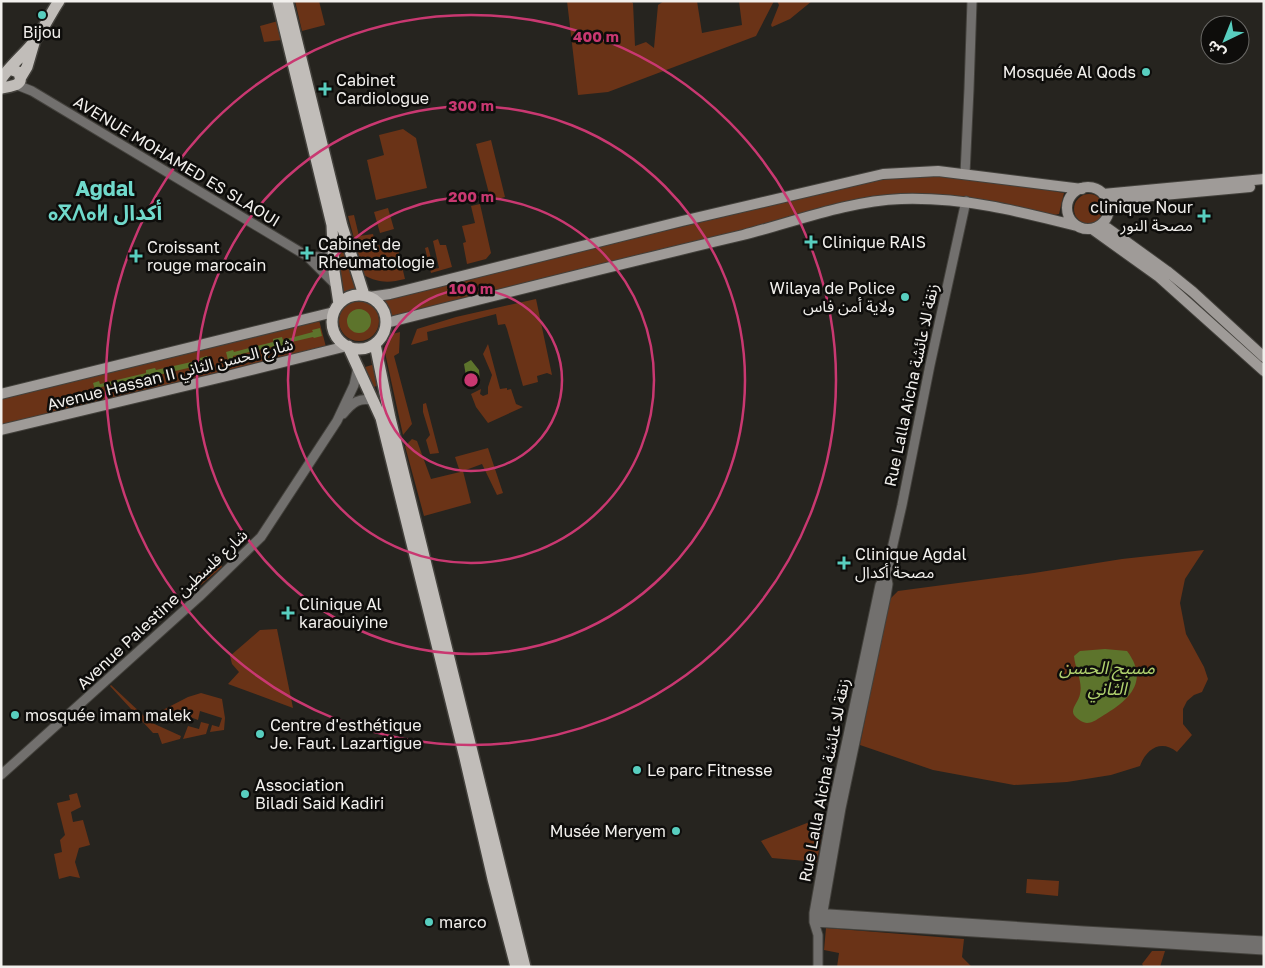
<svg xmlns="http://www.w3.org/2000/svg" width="1265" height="968" font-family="'Golos Text','Noto Sans Arabic','Noto Sans Tifinagh',sans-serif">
	<rect width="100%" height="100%" fill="#26241f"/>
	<path fill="#6a3317" d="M295,1H319L325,25L302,31Z
		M567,1H630L633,3L635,46L646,42L654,48L658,5L664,1H697L702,33L742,25L739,1H774L756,36L608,92L578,95Z
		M777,1H812L790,19L772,27L771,25L779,5Z
		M278,21L282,40L264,42L260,26Z
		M403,129L416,138L427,188L376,200L367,160L384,155L379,135Z
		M491,140L505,197L491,201L476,144Z
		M935,175L979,178L1064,193L1059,214L1054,215L985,200L934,195L873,200L392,317L387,310L384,300L386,298L818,194C856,180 895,177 935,175Z
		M1074 209a15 15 0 1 1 30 0a15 15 0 1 1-30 0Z
		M480,204L491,253L486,259L467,264L463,243L466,242L462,226L475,223L471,206Z
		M388,208L394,229L380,233L374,212Z
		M354,215L359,236L373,234L376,246L396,241L405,279C389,283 378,283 364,275L348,216Z
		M341,237L356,287L354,290L344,293C336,275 341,256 341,237Z
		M438,239L440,245H446L452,267L431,273L425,248L428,247L434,269L439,268L433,241Z
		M536,299L552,375L547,373L537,376L538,382L523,386L507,329L505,324L498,325L496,314L427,332L428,340L411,345L417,329L456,317Z
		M339 321a20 20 0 1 1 40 0a20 20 0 1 1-40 0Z
		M319,320L326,347L1,430V396Z
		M400,332L399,353L394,356L412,424L403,435L384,348L392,334Z
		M488,344L500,389L507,388V390L511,389L516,404L523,407L488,423L476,407L471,394L481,389L480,394L483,396L488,394V387L492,375L483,354Z
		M372,357L379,385L374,387L361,365L364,364L365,367L372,365L371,358Z
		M426,403L439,453L430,454L426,440L430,435L423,412V404Z
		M412,439L417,441L431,479L460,472L455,457L488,448L503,493L497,495L482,464L463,471L471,503L424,516L405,446Z
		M1204,550L1185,579L1180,603L1186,634L1204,667L1208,679L1202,692L1194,695L1187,701L1183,709V724L1192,735L1177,752C1161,739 1146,749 1140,766L1111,775L1067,782L1014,785L933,770L860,745L888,601L898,591L1034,573L1122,559Z
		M220,563L222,567L201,585H198L197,579L198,573Z
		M277,629L293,708L228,684L239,672L232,664L230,656L260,630Z
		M111,685L144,716L148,714L152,716L150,722L181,736L180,739L162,744L158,733H153L110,686Z
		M201,693L222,699L225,718L224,730L210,732L212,725L219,727L222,718L200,711L198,720L177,712L174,719L157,713L188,697Z
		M201,722L209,724L206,734L183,739L188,726L199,729Z
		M77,793L81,807L71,812L73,822L83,820L90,845L79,848L75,862L80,878L70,876L59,879L54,854L62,852L60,840L65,835L57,803L70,800L69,795Z
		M825,816L817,862L772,858L761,841Z
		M1027,879L1059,881L1058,896L1026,893Z
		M826,928L964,939L962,957L972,967H837L839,953L824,950Z
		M1152,951H1165L1160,967H1144L1142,964Z"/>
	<path fill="#5d742c" d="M347 321a12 12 0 1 1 24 0a12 12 0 1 1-24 0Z
		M320,328L322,336L314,338L313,337L283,344V347L276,348L275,346L233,356V358L228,360L226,352L233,350L234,352L273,342V339L282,337L283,340L313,332L312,330Z
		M207,356L209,365L202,366L201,365L158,375V377L148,379V377L101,387V388L95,390L93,383L99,381L100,384L146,373V370L155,368L156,370L200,360V358Z
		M471,360L479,370L480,381L474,384L466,376L464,364Z
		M1105,649L1127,651C1149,680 1131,699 1104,715C1099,718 1093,723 1087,723C1083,723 1077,719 1074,715C1070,709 1079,701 1080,694C1083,681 1075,669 1074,656L1080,651Z"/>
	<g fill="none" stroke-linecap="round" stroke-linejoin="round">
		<defs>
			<path id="tertiary" d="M17,85L32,91L307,256L336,285
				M965,174L969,89L972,1
				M307,256L320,257L334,253
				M343,414C352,403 360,396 374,401
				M1,775L199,597L261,537L337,421L354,385L358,367
				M814,913L1084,931L1264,941
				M822,917L841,808L886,596L888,584L886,575
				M814,922L1264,950
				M818,967V935L814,922V913L833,806L880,585L886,575L902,505L930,365L966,201"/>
			<path id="secondary" d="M1067 208a21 21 0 1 1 42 0a21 21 0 1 1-42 0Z
				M1103,194L1264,179
				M1109,206L1120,199L1250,187
				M1102,224L1167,271L1193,292L1264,357
				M1092,229L1159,277L1264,371
				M369,297L390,294L682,221L883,174L938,171L1082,189
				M386,323C505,293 624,263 743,235C794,222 848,201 901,199C963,197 1018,211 1077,226
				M1,394L334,312
				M1,430L231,375L347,346"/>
			<path id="primary" d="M278,1L332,225L334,271L339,304
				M287,1L342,226L364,295
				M21,77L27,67L34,43
				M1,79C10,66 23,55 33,43C43,31 50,14 59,1
				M1,88C11,86 26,86 18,72L10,69
				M332 322a27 27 0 1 1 54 0a27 27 0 1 1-54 0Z
				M375,344L390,418L525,967
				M348,346L381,418L465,758L493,879L516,967"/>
		</defs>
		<use href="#tertiary" stroke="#43413c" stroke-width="11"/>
		<use href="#secondary" stroke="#43413c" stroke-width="12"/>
		<use href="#primary" stroke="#43413c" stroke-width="14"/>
		<use href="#tertiary" stroke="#72706e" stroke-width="9"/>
		<use href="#secondary" stroke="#9f9b98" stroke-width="10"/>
		<use href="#primary" stroke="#c1bdb9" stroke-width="11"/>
	</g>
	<g fill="none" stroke="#c93871" stroke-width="2.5">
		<circle cx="471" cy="380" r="91"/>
		<circle cx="471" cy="380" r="183"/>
		<circle cx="471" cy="380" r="274"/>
		<circle cx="471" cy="380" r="365"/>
	</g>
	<g fill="#58cebf" stroke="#0e0d0b" stroke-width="2">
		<circle cx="42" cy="15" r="5"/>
		<circle cx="1146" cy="72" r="5"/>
		<path d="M322.5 81.5h5v5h5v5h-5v5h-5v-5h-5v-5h5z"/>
		<path d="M1201.5 208.5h5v5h5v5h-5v5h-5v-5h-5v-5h5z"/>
		<path d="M808.5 234.5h5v5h5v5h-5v5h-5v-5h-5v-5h5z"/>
		<path d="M304.5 245.5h5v5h5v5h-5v5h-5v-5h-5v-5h5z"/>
		<path d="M133.5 248.5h5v5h5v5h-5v5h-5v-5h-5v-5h5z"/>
		<circle cx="905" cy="297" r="5"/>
		<path d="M841.5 555.5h5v5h5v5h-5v5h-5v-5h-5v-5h5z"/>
		<path d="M285.5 605.5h5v5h5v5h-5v5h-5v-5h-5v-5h5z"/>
		<circle cx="15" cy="715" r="5"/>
		<circle cx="260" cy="734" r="5"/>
		<circle cx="637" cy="770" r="5"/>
		<circle cx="245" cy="794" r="5"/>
		<circle cx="676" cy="831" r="5"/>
		<circle cx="429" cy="922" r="5"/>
	</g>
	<g text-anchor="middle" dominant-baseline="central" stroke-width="5" stroke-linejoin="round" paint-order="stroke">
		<g font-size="16" fill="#f2f0ed" stroke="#0e0d0b" text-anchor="start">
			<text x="42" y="32" text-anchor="middle">Bijou</text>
			<text x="1136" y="72" text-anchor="end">Mosquée Al Qods</text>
			<text x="336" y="80">Cabinet<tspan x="336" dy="18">Cardiologue</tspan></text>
			<text x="1193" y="207" text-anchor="end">clinique Nour<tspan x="1193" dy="18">مصحة النور</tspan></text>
			<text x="822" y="242">Clinique RAIS</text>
			<text x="318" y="244">Cabinet de<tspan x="318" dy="18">Rheumatologie</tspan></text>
			<text x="147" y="247">Croissant<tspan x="147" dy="18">rouge marocain</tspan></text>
			<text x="895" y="288" text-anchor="end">Wilaya de Police<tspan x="895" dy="18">ولاية أمن فاس</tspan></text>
			<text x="855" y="554">Clinique Agdal<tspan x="855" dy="18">مصحة أكدال</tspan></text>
			<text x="299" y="604">Clinique Al<tspan x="299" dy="18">karaouiyine</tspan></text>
			<text x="25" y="715">mosquée imam malek</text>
			<text x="270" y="725">Centre d'esthétique<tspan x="270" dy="18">Je. Faut. Lazartigue</tspan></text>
			<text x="647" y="770">Le parc Fitnesse</text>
			<text x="255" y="785">Association<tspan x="255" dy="18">Biladi Said Kadiri</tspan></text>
			<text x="666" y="831" text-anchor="end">Musée Meryem</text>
			<text x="439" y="922">marco</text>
		</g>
		<g font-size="16" fill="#f2f0ed" stroke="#0e0d0b">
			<text transform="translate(177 161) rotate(31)">AVENUE MOHAMED ES SLAOUI</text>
			<text transform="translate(170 374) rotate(-14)">Avenue Hassan II شارع الحسن الثاني</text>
			<text transform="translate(911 385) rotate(-78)">Rue Lalla Aicha زنقة للا عائشة</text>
			<text transform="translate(162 609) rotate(-43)">Avenue Palestine شارع فلسطين</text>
			<text transform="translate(824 780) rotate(-79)">Rue Lalla Aicha زنقة للا عائشة</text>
		</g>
		<g font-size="18" font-style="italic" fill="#b0d16e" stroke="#0e0d0b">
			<text x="1107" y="667">مسبح الحسن<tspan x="1107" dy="21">الثاني</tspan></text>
		</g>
		<g font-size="21" font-weight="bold" fill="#70d9cb" stroke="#0e0d0b">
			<text x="105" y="188">Agdal<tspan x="105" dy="24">ⴰⴳⴷⴰⵍ أكدال</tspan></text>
		</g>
	</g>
	<circle cx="471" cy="380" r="8" fill="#c93871" stroke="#0e0d0b" stroke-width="2.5"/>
	<g font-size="15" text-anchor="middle" font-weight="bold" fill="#c93871" stroke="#0e0d0b" stroke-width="5" stroke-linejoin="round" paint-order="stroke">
		<text x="596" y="42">400 m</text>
		<text x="471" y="111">300 m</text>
		<text x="471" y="202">200 m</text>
		<text x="471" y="294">100 m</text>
	</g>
	<rect width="1265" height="968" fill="none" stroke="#f2f0ed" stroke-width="5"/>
	<g transform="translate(1225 40) rotate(223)"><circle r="24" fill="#0e0d0b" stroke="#696865"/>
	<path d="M0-4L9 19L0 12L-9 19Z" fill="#58cebf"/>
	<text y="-8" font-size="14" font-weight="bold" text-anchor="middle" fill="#f2f0ed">ش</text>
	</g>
</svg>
